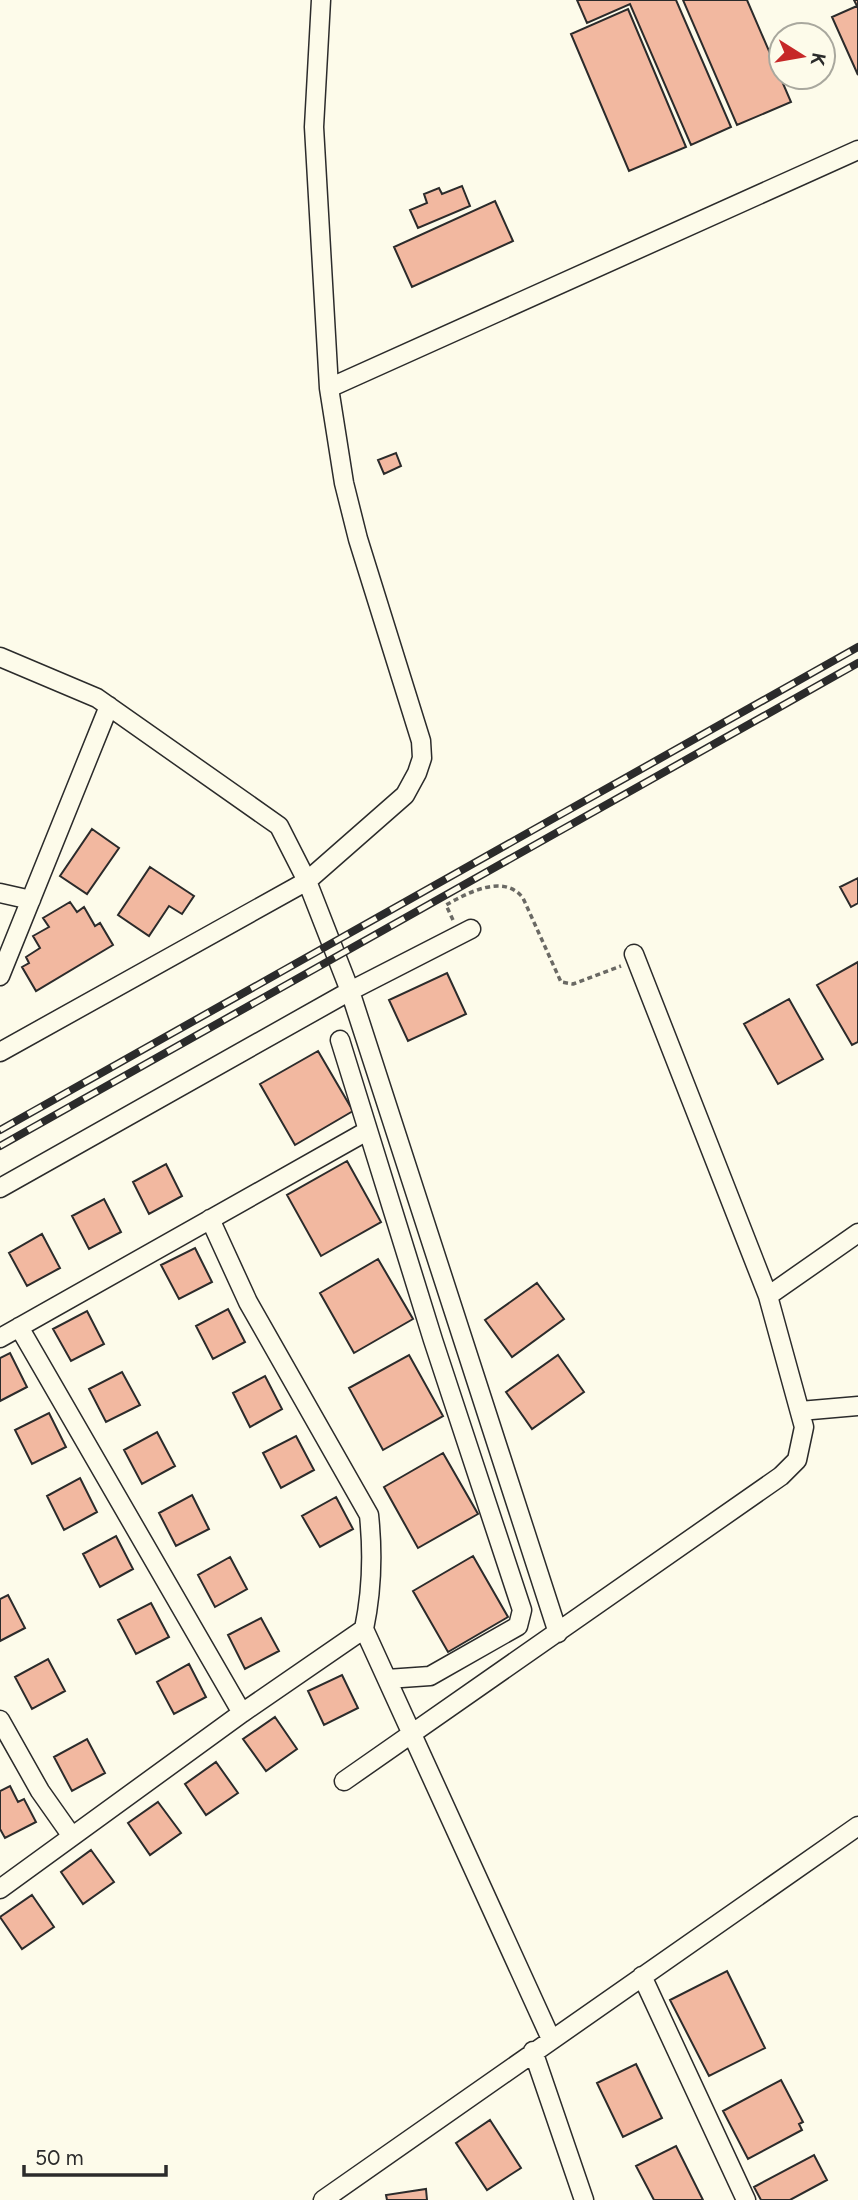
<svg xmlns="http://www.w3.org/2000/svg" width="858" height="2200" font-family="Figtree,sans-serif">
	<rect width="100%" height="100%" fill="#fdfbea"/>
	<path fill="#f2b8a0" stroke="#2b2b2b" stroke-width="2" d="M577,0H676L731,127L691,145L630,4L587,23Z
		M683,0H747L791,102L737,125Z
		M854,0H858V75L832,17L857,6Z
		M628,9L686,147L629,171L571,34Z
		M462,186L470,206L418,228L410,210L427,203L424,194L439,188L442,194Z
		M495,201L513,241L412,287L394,247Z
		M396,453L401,466L384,474L378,460Z
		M92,829L119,848L87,894L60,876Z
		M150,867L194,896L182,914L169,906L149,936L118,915Z
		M858,878V903L851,907L840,887Z
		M70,902L77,912L84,907L95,926L100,923L113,945L36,991L22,967L29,963L26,957L40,948L33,936L49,927L43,918Z
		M858,962V1042L852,1045L817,985Z
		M447,973L466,1014L408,1041L389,1000Z
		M789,999L823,1059L778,1084L744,1024Z
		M318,1051L353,1111L295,1145L260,1084Z
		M347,1161L381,1222L321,1256L287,1195Z
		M166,1164L182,1196L149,1214L133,1182Z
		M104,1199L121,1232L89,1249L72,1216Z
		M42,1234L60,1268L27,1286L9,1253Z
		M195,1248L212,1282L179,1299L161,1265Z
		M378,1259L413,1319L354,1353L320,1293Z
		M537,1283L564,1319L512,1357L485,1320Z
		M228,1309L245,1342L213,1359L196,1326Z
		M87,1311L104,1344L71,1361L53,1329Z
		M10,1353L27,1387L0,1401V1358Z
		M409,1355L443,1416L383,1450L349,1388Z
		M558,1355L584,1392L532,1429L506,1392Z
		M122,1372L140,1405L106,1422L89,1389Z
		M265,1376L282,1409L250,1427L233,1393Z
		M49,1413L66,1447L32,1464L15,1430Z
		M157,1432L175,1466L142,1484L124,1450Z
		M296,1436L314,1470L281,1488L263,1453Z
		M443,1453L478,1514L418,1548L384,1487Z
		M80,1478L97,1512L64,1530L47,1496Z
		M192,1495L209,1529L176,1546L159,1513Z
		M336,1497L353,1529L320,1547L302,1516Z
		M116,1536L133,1569L100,1587L83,1554Z
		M473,1556L508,1617L448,1652L413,1591Z
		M230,1557L247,1589L215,1607L198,1575Z
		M8,1595L25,1628L0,1641V1599Z
		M151,1603L169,1637L136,1654L118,1620Z
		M261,1618L279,1651L245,1669L228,1635Z
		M48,1659L65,1691L32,1709L15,1677Z
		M189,1664L206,1697L174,1714L157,1682Z
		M342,1675L358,1708L324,1725L308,1691Z
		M275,1717L297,1749L266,1771L243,1739Z
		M87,1739L105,1773L72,1791L54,1757Z
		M216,1762L238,1793L206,1815L185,1784Z
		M10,1786L18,1802L24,1799L36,1822L5,1838L0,1829V1791Z
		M158,1802L181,1833L150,1855L128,1823Z
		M91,1850L114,1882L83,1904L61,1872Z
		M32,1895L54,1927L22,1949L0,1917Z
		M727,1971L765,2048L709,2076L670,2000Z
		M636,2064L662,2118L623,2137L597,2083Z
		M781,2080L803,2122L799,2124L802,2130L748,2159L723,2111Z
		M490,2120L521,2168L487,2190L456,2143Z
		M676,2146L703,2200H654L636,2166Z
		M814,2155L827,2180L790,2200H761L754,2187Z
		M426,2189L427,2200H387L386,2195Z"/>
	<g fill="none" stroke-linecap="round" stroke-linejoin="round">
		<defs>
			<path id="street" d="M329,388L858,150
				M0,657L97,698L279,826L307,881L350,991L558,1633
				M0,893L31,900
				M0,976L109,706
				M340,1040L433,1340L522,1610L518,1626L430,1676L387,1679
				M0,1052L307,881L405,795L417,773L422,758L421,741L358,539L344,483L329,388L314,127L321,0
				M0,1188L350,991L471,929
				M210,1219L248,1302L369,1515C373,1553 372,1591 364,1629L551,2039
				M768,1296L858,1233
				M19,1327L242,1713
				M0,1338L367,1131
				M800,1411L858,1406
				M0,1720L40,1791L71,1835
				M344,1781L781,1476L797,1460L804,1427L768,1296L634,954
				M0,1889L242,1713L364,1629
				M642,1976L746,2200
				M533,2051L584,2200
				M323,2200L858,1826"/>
		</defs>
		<use href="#street" stroke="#2b2b2b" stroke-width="21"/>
		<path stroke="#6a6964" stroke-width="3.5" stroke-dasharray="5 3.5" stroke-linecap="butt" d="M453,920L446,905C467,893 504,873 523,898L561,982L573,984L621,966"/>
		<use href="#street" stroke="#fdfbea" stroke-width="18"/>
		<defs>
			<path id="rail" d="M0,1130L858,647
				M0,1146L858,663"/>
		</defs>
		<use href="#rail" stroke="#2b2b2b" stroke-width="8"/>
		<use href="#rail" stroke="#fdfbea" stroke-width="5" stroke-dasharray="16" stroke-linecap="butt"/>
	</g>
	<g transform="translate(802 56) rotate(101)"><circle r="33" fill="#fdfbea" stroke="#a9a89e" stroke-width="2"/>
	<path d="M0-5L12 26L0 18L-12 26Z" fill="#c62828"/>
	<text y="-10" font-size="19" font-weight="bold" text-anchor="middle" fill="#2b2b2b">K</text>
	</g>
	<path d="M24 2165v10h142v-10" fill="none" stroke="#2b2b2b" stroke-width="3.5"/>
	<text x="35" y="2165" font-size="21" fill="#2b2b2b" stroke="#fdfbea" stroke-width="5" paint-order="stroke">50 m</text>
</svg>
